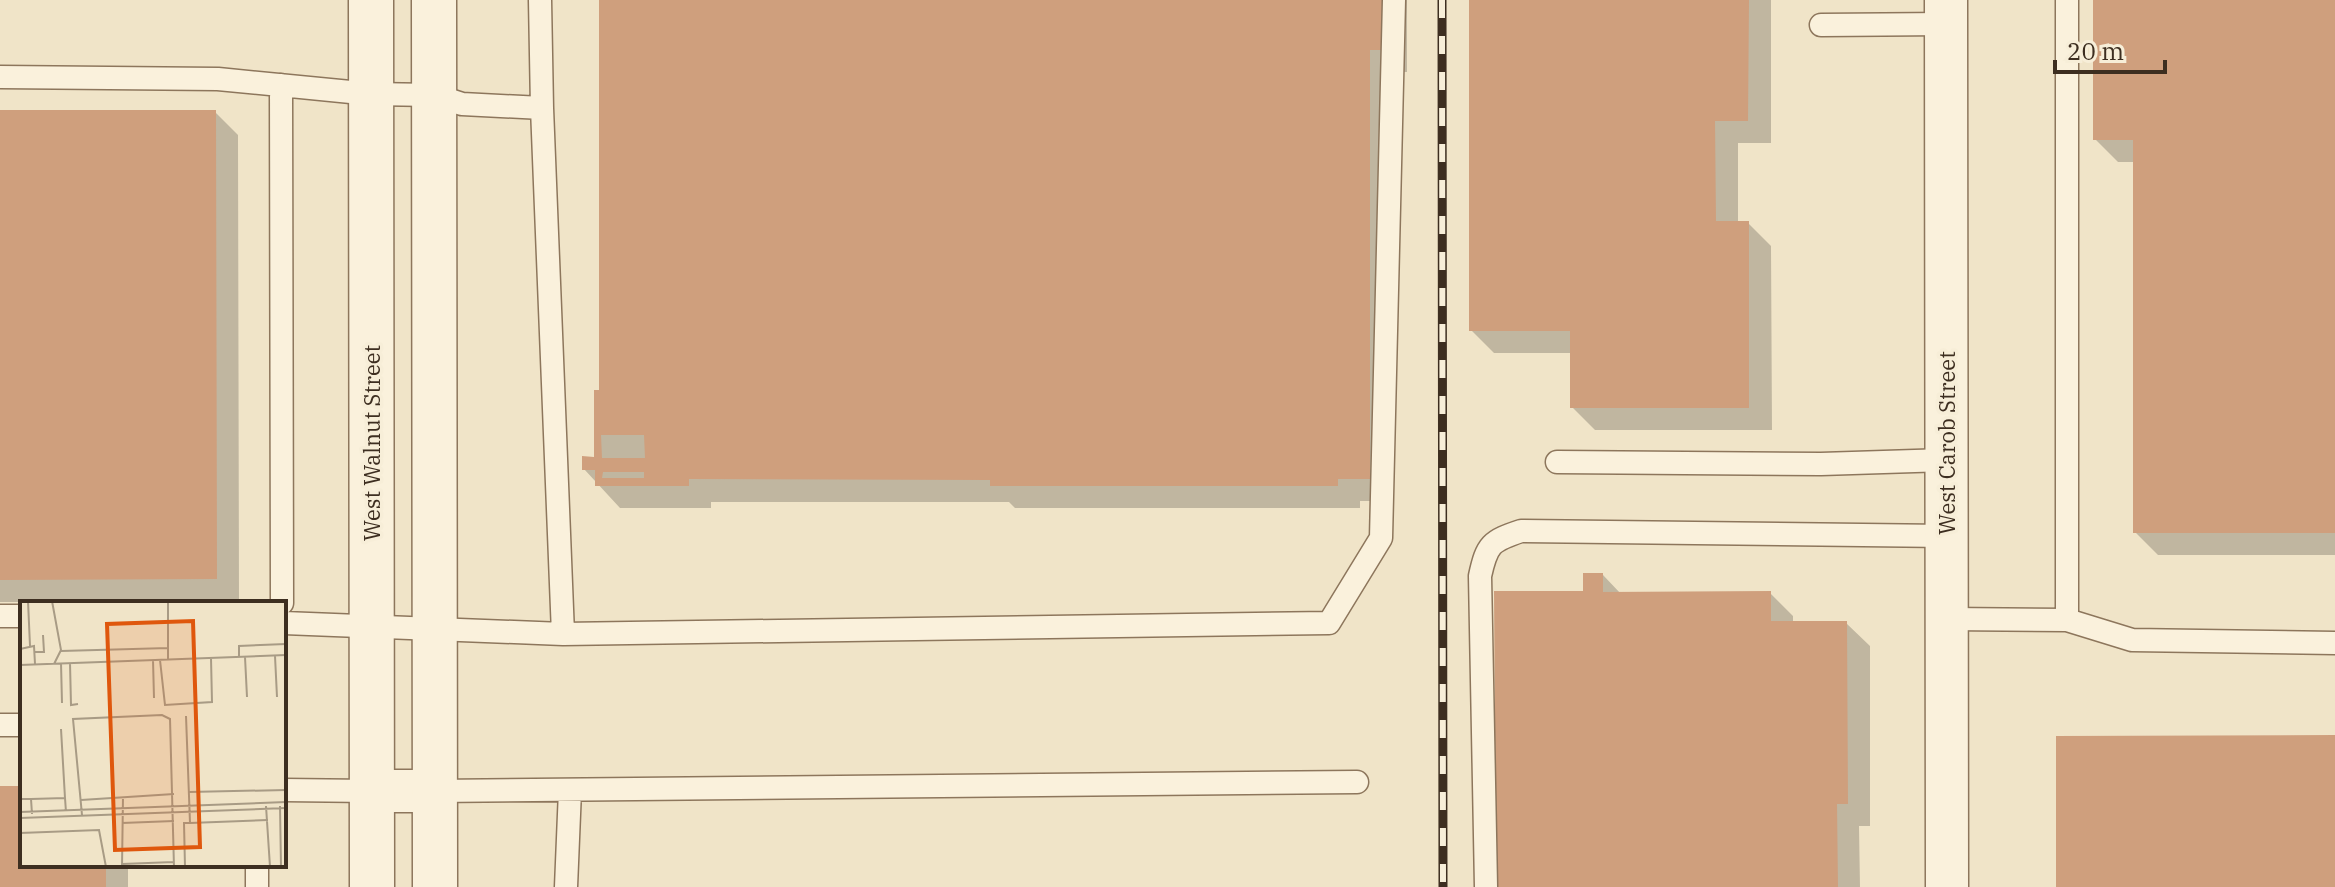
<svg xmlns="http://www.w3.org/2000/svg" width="2335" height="887" font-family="'IBM Plex Serif',serif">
	<rect width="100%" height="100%" fill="#f0e4c8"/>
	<path fill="#0003" d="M601,0H1407V72H1392V501H1360V508H1015L1009,502H711V508H620L584,469L596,459L601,392Z
		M1471,0H1771V143H1738V223H1748L1771,246L1772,430H1595L1572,407V353H1494L1471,330Z
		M2095,0H2335V555H2158L2135,532V162H2118L2095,139Z
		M0,112H215L238,135L239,602H0Z
		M1603,575L1621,594L1770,593L1793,616V623H1846L1870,646V826H1859L1860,887H1498L1585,593Z
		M0,788H22V865H128V887H0Z"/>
	<path fill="#cf9f7d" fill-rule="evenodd" d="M599,0H1385V50H1370V479H1338V486H990V480L689,479V486H595V470H582V456L594,457V390H599ZM601,435H644L645,458H602ZM603,472H644V478H602Z
		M1469,0H1749L1748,121H1715L1716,221H1749V408H1570V331H1469Z
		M2093,0H2335V533H2133V140H2093Z
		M0,110H216L217,579L0,580Z
		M1583,573H1603V592L1771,591V621H1847L1848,804H1837L1838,887H1496L1494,591H1583Z
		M2335,735V887H2056V736Z
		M0,786H22V865H106V887H0Z"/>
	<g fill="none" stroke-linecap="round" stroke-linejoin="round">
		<defs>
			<path id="service" d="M540,0L542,108L563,634
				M1821,25L1946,24
				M0,77L218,79L371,94L434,95L462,104L542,108
				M281,85L282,603
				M1557,462L1821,464L1946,460
				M0,616H22
				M1947,619L2067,620V0
				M2067,620L2132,640L2335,643
				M284,623L563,634L1329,623L1381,538L1394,0
				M0,725H22
				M284,790L371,791
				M435,791L1357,782
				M257,887V865
				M566,887L570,790
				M1486,887L1480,576C1487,544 1491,541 1521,531L1947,536"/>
			<path id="minor" d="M1946,0L1947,887
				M371,791H435"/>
			<path id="tertiary" d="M371,0L372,887
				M434,0L435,887"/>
		</defs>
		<use href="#service" stroke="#8d765c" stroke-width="25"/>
		<use href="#minor" stroke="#8d765c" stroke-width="45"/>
		<use href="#tertiary" stroke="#8d765c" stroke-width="47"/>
		<use href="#service" stroke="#faf1dc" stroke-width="22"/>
		<use href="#minor" stroke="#faf1dc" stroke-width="42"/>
		<use href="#tertiary" stroke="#faf1dc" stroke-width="44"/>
		<defs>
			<path id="rail" d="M1442,0L1443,887"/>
		</defs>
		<use href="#rail" stroke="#3d2e20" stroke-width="9"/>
		<use href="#rail" stroke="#f7eed8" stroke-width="6" stroke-dasharray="18" stroke-linecap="butt"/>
	</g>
	<g text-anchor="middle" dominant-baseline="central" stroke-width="7" stroke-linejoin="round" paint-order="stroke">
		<g font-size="22" fill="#3d2e20" stroke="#f7eed8">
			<text transform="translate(371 443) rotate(-90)">West Walnut Street</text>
			<text transform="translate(1946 443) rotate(-90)">West Carob Street</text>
		</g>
	</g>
	<g transform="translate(20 601)">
		<rect width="266" height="266" fill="#f0e4c8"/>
		<path fill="none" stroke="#a89b85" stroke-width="2" d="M8,0L10,45M32,0L41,49L34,63M148,47V0M0,48L14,45L15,63M41,50L148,47V59M14,51H24L23,34M255,55L257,96M219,56V45L266,43M225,56L227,96M133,59L134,97M140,59L145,104L192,101L191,57M41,62L42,102M50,62L51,104L58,103M0,64L266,54M41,128L45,197M169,191L266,189M0,198H11L12,213M11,198L45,197L46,211M61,199L154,193M246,205L250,266M260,205L261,266M0,211L266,201M62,214L53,118L142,114L150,118L154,266M0,217L266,207M102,222L154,220M170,222L248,219M0,232L79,229L86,266M102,263L154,261M102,266L103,196M165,266L164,222H170L166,115"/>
		<path fill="#df570d" fill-opacity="0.15" stroke="#df570d" stroke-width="4" d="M173,20L180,246L95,249L87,23Z"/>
		<rect width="266" height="266" fill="none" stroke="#3d2e20" stroke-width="4"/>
	</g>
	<path d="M2055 60v12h110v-12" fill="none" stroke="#3d2e20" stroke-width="4"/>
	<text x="2067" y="60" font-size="24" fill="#3d2e20" stroke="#f7eed8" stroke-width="6" paint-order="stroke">20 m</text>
</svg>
